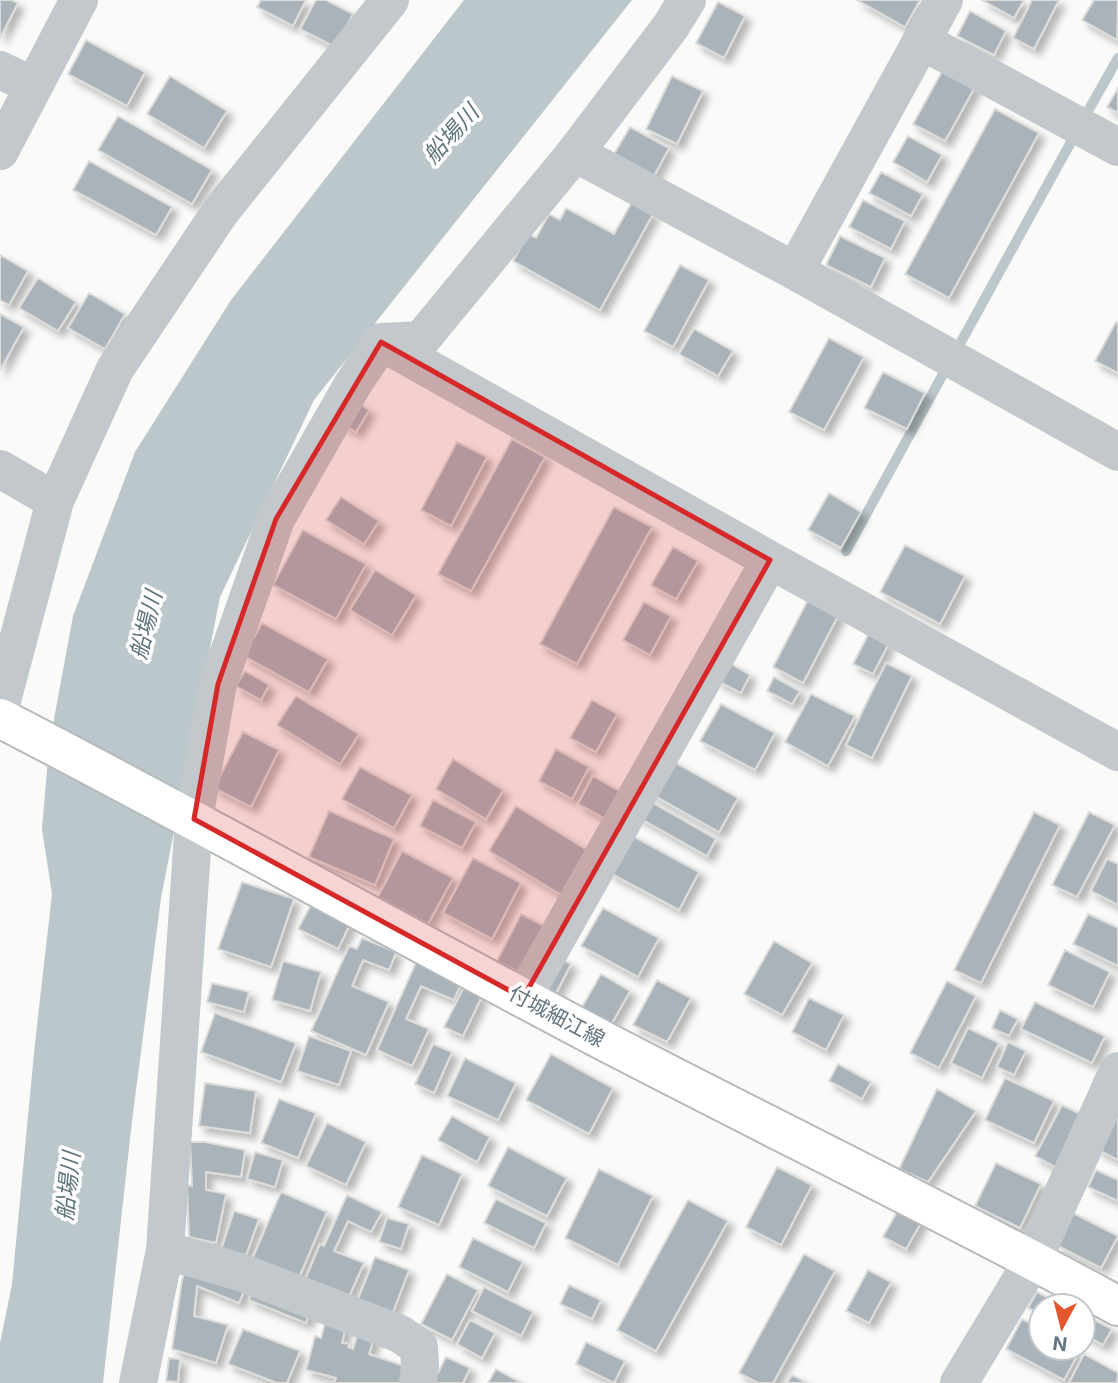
<svg xmlns="http://www.w3.org/2000/svg" width="1118" height="1383" font-family="Inter,'Noto Sans JP',sans-serif">
	<defs>
		<filter id="shadow"><feDropShadow dx="6" dy="6" stdDeviation="3.5" flood-color="#0004"/></filter>
	</defs>
	<rect width="100%" height="100%" fill="#fafaf8"/>
	<path fill="#bbc7cb" d="M464,0H632L314,400L220,597L161,898L132,1121L103,1383H0V1343L12,1284L35,1043L52,894L42,829L49,746L73,616L135,452L231,300Z"/>
	<g fill="none" stroke-linecap="round" stroke-linejoin="round">
		<path stroke="#bbc7cb" stroke-width="10" d="M1084,118L1118,58
			M956,351L1077,131
			M846,551L948,365"/>
	</g>
	<path fill="#aab3b9" stroke="#dcdcda" stroke-width="2" filter="url(#shadow)" d="M0,0H11L18,3L0,38Z
		M261,0H306L293,26L257,7Z
		M316,0H326L353,14L335,47L300,29Z
		M857,0H920L905,27Z
		M982,0H1024L1014,18Z
		M1032,0H1059L1034,49L1013,38Z
		M1094,0H1118L1117,40L1082,20Z
		M718,2L745,16L724,58L696,43Z
		M970,11L1006,31L994,55L957,36Z
		M86,40L145,72L127,106L68,74Z
		M944,68L976,85L945,141L913,124Z
		M170,76L227,111L204,148L147,114Z
		M672,76L703,91L677,144L646,129Z
		M1118,88V113L1107,107Z
		M995,109L1039,133L949,298L905,274Z
		M118,116L212,170L192,204L98,150Z
		M630,127L669,148L654,176L614,154Z
		M908,136L942,155L927,182L893,162Z
		M89,161L172,207L156,235L73,190Z
		M881,172L923,194L911,216L869,193Z
		M863,200L905,221L891,249L849,227Z
		M632,202L653,214L600,310L513,261L528,234L536,238L549,214L560,220L566,208L614,234Z
		M840,236L885,258L871,287L826,265Z
		M0,255L28,271L9,305L0,300Z
		M680,265L709,280L673,347L644,331Z
		M38,278L76,302L58,331L19,308Z
		M89,293L125,314L105,349L68,328Z
		M0,314L24,327L0,370Z
		M1116,322L1118,324V373L1095,361Z
		M694,329L733,351L718,376L679,354Z
		M829,338L864,357L824,430L789,412Z
		M883,372L925,393L907,429L864,408Z
		M354,401L369,410L356,432L341,423Z
		M512,439L545,457L471,591L438,574Z
		M457,442L487,457L451,526L421,510Z
		M829,493L861,512L841,548L808,530Z
		M341,497L379,521L364,544L326,520Z
		M614,507L652,527L577,664L540,644Z
		M303,530L366,564L336,619L273,585Z
		M905,545L965,576L940,624L880,592Z
		M673,547L698,561L676,599L651,585Z
		M375,570L416,595L392,635L350,610Z
		M809,598L839,614L803,683L773,667Z
		M644,602L671,616L650,655L623,640Z
		M262,623L328,659L309,692L244,656Z
		M869,633L889,643L873,674L853,664Z
		M726,661L750,675L741,693L716,680Z
		M886,663L912,676L872,758L846,745Z
		M245,671L269,685L261,700L236,686Z
		M774,677L800,691L792,704L767,691Z
		M811,694L855,716L828,766L785,742Z
		M296,696L359,734L340,764L277,725Z
		M592,700L617,714L596,752L570,738Z
		M721,704L775,733L755,770L700,741Z
		M243,732L279,750L251,807L214,788Z
		M556,749L589,767L572,799L539,781Z
		M667,758L738,798L719,832L648,792Z
		M453,759L503,790L486,819L436,789Z
		M360,767L412,795L394,828L342,799Z
		M593,776L626,795L611,822L578,804Z
		M646,799L716,839L707,856L636,816Z
		M433,800L476,822L462,848L420,826Z
		M516,806L590,852L563,896L489,851Z
		M329,811L394,839L375,885L309,857Z
		M1034,812L1060,825L981,983L954,970Z
		M1089,812L1115,825L1077,897L1052,885Z
		M629,834L699,872L679,910L608,872Z
		M402,851L453,878L428,924L378,897Z
		M473,858L521,883L492,939L443,913Z
		M1107,859L1118,864V905L1091,891Z
		M242,882L294,899L271,967L218,949Z
		M312,903L351,922L338,949L298,929Z
		M603,908L659,938L638,977L581,946Z
		M521,914L550,929L526,976L497,961Z
		M1088,914L1118,928V966L1073,944Z
		M362,938L396,952L389,970L363,960L352,986L389,1002L366,1055L311,1031L349,946L357,949Z
		M774,941L812,963L782,1015L744,994Z
		M1065,950L1110,972L1093,1007L1048,985Z
		M555,956L571,964L556,993L540,984Z
		M418,958L463,979L454,1000L421,986L406,1019L429,1029L412,1066L377,1050Z
		M283,961L321,972L310,1011L272,1000Z
		M601,974L630,991L612,1023L582,1007Z
		M657,980L691,998L667,1042L633,1025Z
		M947,981L976,996L939,1068L910,1053Z
		M212,983L249,992L244,1012L207,1002Z
		M464,987L482,996L463,1036L444,1027Z
		M809,998L844,1015L826,1050L792,1032Z
		M1035,1002L1105,1036L1092,1063L1021,1029Z
		M1000,1010L1018,1019L1009,1036L992,1028Z
		M215,1013L296,1043L281,1082L201,1052Z
		M968,1028L999,1043L982,1078L951,1063Z
		M309,1036L351,1051L339,1085L297,1071Z
		M1008,1042L1026,1051L1014,1075L997,1067Z
		M433,1044L452,1052L434,1093L415,1084Z
		M551,1054L613,1088L589,1134L526,1100Z
		M465,1058L516,1083L498,1120L447,1096Z
		M838,1064L871,1082L862,1099L829,1081Z
		M1005,1078L1054,1101L1034,1143L985,1120Z
		M205,1083L256,1091L250,1133L199,1126Z
		M937,1089L976,1111L928,1182L899,1169Z
		M279,1099L316,1113L298,1158L261,1143Z
		M1062,1105L1082,1115L1055,1167L1035,1156Z
		M1118,1105V1160L1096,1149Z
		M452,1116L490,1137L477,1162L438,1140Z
		M327,1123L366,1142L346,1185L306,1166Z
		M190,1142H205L245,1150L241,1177L206,1172V1190L226,1194L216,1243L189,1237L187,1185L192,1186Z
		M508,1147L567,1178L547,1216L488,1186Z
		M255,1152L283,1160L275,1187L247,1179Z
		M422,1155L462,1174L439,1225L398,1207Z
		M996,1163L1041,1184L1020,1228L975,1206Z
		M777,1167L812,1185L781,1245L746,1227Z
		M599,1169L653,1196L618,1265L565,1238Z
		M1096,1170L1118,1180V1201L1088,1187Z
		M281,1192L327,1212L297,1282L251,1262Z
		M347,1195L382,1212L371,1232L348,1221L334,1251L364,1263L346,1303L303,1285L320,1244L324,1246Z
		M496,1199L546,1223L534,1248L484,1223Z
		M688,1200L728,1221L656,1351L617,1330Z
		M899,1208L922,1221L906,1249L883,1237Z
		M234,1211L259,1219L244,1261L220,1253Z
		M1073,1213L1118,1236L1101,1268L1056,1245Z
		M387,1218L409,1224L401,1249L379,1242Z
		M473,1238L523,1262L508,1292L459,1267Z
		M804,1254L835,1271L773,1383H758L739,1373Z
		M375,1257L409,1270L390,1320L355,1307Z
		M190,1259L247,1283L239,1303L197,1286L194,1316L228,1325L216,1363L172,1349L182,1280Z
		M868,1270L891,1282L869,1323L846,1311Z
		M447,1274L478,1290L452,1340L421,1324Z
		M255,1283L312,1307L306,1323L249,1300Z
		M569,1285L601,1300L592,1319L560,1304Z
		M484,1287L533,1312L521,1336L472,1311Z
		M1037,1292L1064,1306H1041V1314L1028,1308Z
		M328,1312L348,1317L342,1343L349,1344L348,1347L353,1349L360,1326L376,1331L369,1354L413,1369L408,1383H334L336,1378L306,1370L315,1336L321,1338Z
		M1083,1314L1112,1329L1103,1345L1083,1334Z
		M1022,1319L1041,1329V1348L1080,1350L1064,1380L1006,1349Z
		M470,1320L495,1333L482,1358L457,1344Z
		M243,1329L300,1351L287,1383H277L228,1364Z
		M586,1342L625,1361L614,1383L576,1364Z
		M1084,1354L1118,1373L1117,1383H1069Z
		M446,1357L470,1368L463,1383H433Z
		M169,1358L180,1359L178,1382L166,1381Z
		M496,1369L521,1383H488Z
		M792,1375L807,1383H787Z"/>
	<g fill="none" stroke-linecap="round" stroke-linejoin="round">
		<defs>
			<path id="major" d="M0,718C205,824 406,937 610,1044C779,1132 951,1215 1118,1306"/>
		</defs>
		<use href="#major" stroke="#b5babe" stroke-width="42"/>
		<path stroke="#c3c8cc" stroke-width="38" d="M922,41L1118,147
			M0,70L33,86
			M0,151L79,0
			M575,153L795,271L1118,452
			M795,271L944,0
			M381,342L770,560L1118,752
			M381,342L421,340L575,153L671,26L687,0
			M0,469L55,501
			M0,708L55,501L115,369L221,211L390,0
			M523,998L770,560
			M165,1250L243,1273L400,1334L419,1347L420,1366L418,1383
			M138,1383L165,1250L194,819L218,684L276,519L353,384L381,342
			M959,1383L1033,1260L1118,1071"/>
		<use href="#major" stroke="#fff" stroke-width="38"/>
	</g>
	<path fill="#d62828" fill-opacity="0.2" stroke="#d62828" stroke-width="5" stroke-linejoin="round" d="M381,342L770,560L523,998L194,819L218,684L276,519Z"/>
	<g text-anchor="middle" dominant-baseline="central" stroke-width="7" stroke-linejoin="round" paint-order="stroke">
		<g font-size="21" fill="#657683" stroke="#fff">
			<text transform="translate(557 1016) rotate(28)">付城細江線</text>
		</g>
		<g font-size="23" font-style="italic" fill="#60757c" stroke="#fff">
			<text transform="translate(451 134) rotate(-48)">船場川</text>
			<text transform="translate(146 625) rotate(-76)">船場川</text>
			<text transform="translate(68 1186) rotate(-84)">船場川</text>
		</g>
	</g>
	<g transform="translate(1062 1327) rotate(187)"><circle r="33" fill="#ffffff" stroke="#c1c8cd" stroke-width="2"/>
	<path d="M0-5L12 26L0 18L-12 26Z" fill="#e4572e"/>
	<text y="-10" font-size="19" font-weight="bold" text-anchor="middle" fill="#657683">N</text>
	</g>
</svg>
